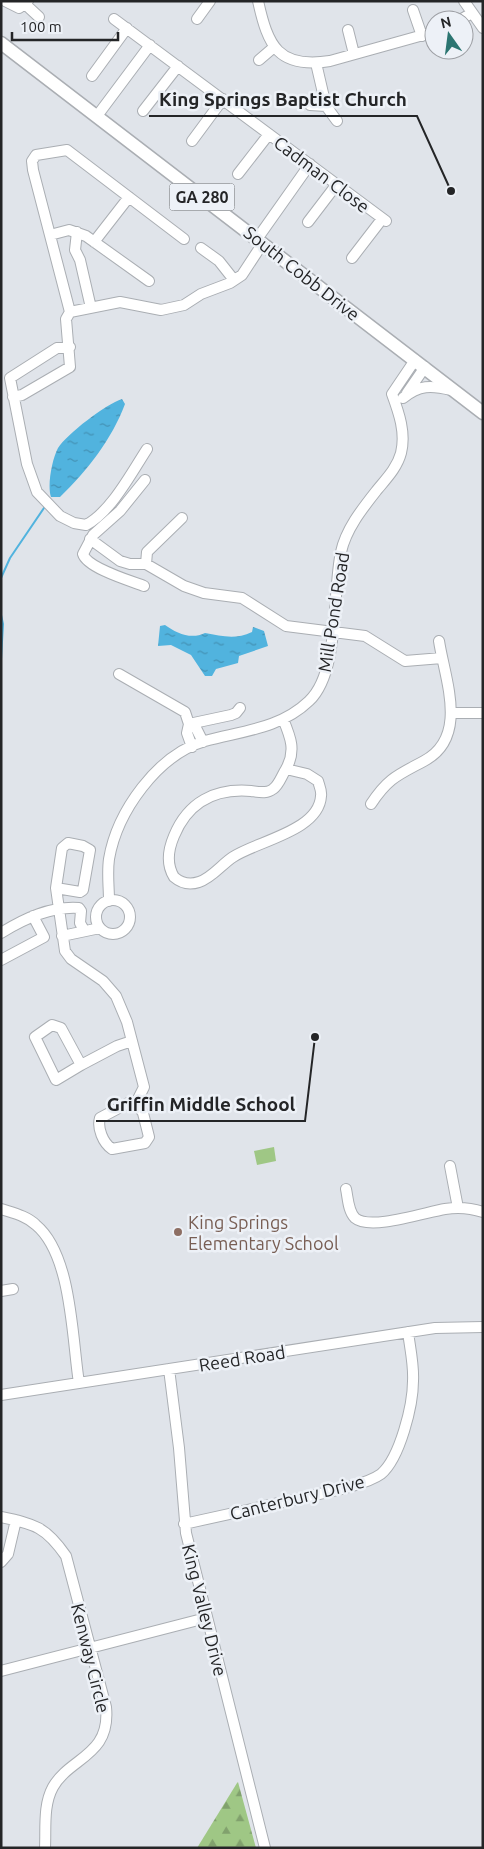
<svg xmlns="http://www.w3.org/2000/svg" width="484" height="1849" font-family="Ubuntu,sans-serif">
	<defs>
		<pattern id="forest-firs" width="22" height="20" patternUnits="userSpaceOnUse" patternTransform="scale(1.25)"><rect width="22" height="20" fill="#9fc785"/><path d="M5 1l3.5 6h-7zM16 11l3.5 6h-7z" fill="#81a16d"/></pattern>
		<pattern id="water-ripples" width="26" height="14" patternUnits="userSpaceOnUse" patternTransform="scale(1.25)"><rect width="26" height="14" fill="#51b3de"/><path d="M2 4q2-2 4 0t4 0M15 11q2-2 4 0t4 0" fill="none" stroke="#4391b4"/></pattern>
	</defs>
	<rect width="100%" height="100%" fill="#e0e4ea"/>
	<path fill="url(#forest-firs)" d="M238,1782L256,1848H197L237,1783Z"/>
	<path fill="#9fc785" d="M274,1147L276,1161L257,1165L254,1151Z"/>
	<path fill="url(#water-ripples)" d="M122,399L125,404C112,439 87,471 60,497H51C47,486 52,459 58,448C67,434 106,404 122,399Z
		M165,625C176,633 191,640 205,633C222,636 235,640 252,632L253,627L264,631L268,646L239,656L238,663L216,669L212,676H205L191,655L171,645L158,646L160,626Z"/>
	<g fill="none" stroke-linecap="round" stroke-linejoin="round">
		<path stroke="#51b3de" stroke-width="2" d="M1,578L10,558L46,505
			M1,615L3,624L1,659"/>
		<defs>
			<path id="minor" d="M5,1L19,8L28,1
				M258,1C268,46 278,69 330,61L434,32
				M464,1L483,28
				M25,4L39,17
				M413,10L422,36
				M114,19L386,221
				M197,19L210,1
				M460,20L472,13
				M348,30L354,54
				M259,60L273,48
				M316,63L326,106L337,121
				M92,76L127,28
				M310,105L326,106
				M143,111L178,66
				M97,116L150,45
				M192,141L223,99
				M238,174L269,134
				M308,222L337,184
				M77,232L75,250L80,260L91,308
				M50,235L69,230L86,236L149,281
				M257,239L310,164
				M94,242L129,197
				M201,248L219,261L234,280
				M352,258L382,219
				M70,312L33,170L32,161L36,155L67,150L184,239
				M70,347L57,348L10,378L27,464L37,492L60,516L74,523L86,525C111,512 132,472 147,449
				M407,393L425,367
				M13,397L22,395L70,367L66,319L70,312L120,302L161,310L184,305L201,294L230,283L242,275L263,243
				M403,398C419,385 431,385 451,390
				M90,539L120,561L130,564H146L184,586L204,593L242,598L286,626L365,636L405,661L442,658
				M146,564L147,552L182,518
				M144,586C131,581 87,568 83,554L93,535L120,511L145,480
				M119,674L185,712L189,724L196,728L203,742
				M451,713H483
				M283,719C291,738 296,751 286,769
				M189,724L231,715L236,713L240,708
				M189,724L187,733L192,747
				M286,769L307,774L318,781C319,785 322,791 321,796C319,831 257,841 233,857C222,864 212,878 199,882C190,885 181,883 174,877C166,864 168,850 174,836C188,802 215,788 251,791C259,792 267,794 273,789C279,785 282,775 286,769Z
				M371,804C388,778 398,775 424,761C469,737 445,680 439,641
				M68,843L83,846L90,850L83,890L80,892L56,888L62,848Z
				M56,888L65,951L71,959L103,981L116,996L127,1022L144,1087L136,1103
				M96 917a17 17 0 1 1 34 0a17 17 0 1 1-34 0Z
				M109,901C109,887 107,873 109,859C117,812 157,755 205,741C241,731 280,729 309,701C340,672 332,593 341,552C346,529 362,509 377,490C386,479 397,468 401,453C406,433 399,413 392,394L415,360
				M81,911L80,923L84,930
				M1,933C25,918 51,906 79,908L81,911
				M62,936L100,928
				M1,960L44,937L33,916
				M52,1025L61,1028L81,1065L56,1080L35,1037Z
				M81,1065L117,1046L132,1041
				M130,1102L136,1103L143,1113L149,1137L145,1143L112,1149C103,1143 97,1128 100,1118Z
				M450,1166L458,1208
				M346,1189C348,1198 348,1211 355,1218C370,1231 426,1212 445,1209C457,1207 471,1208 483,1212
				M1,1209C13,1213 27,1216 36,1225C72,1255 72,1339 79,1383
				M1,1291L13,1289
				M169,1369L179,1448L186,1533L265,1848
				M1,1395L435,1328L483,1327
				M1,1517C35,1524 46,1527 66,1556L106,1707C111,1756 70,1757 53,1787C43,1805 46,1828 45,1848
				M184,1524L342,1489C355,1485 370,1482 381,1474C400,1458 413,1405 413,1381C414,1365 410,1348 408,1332
				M1,1562L8,1554L16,1520
				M1,1671L206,1618"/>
			<path id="major" d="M1,43L483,413"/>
		</defs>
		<use href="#minor" stroke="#aaaeb3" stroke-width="12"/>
		<use href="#major" stroke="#aaaeb3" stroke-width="15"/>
		<use href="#minor" stroke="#fff" stroke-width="10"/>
		<use href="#major" stroke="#fff" stroke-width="12"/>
	</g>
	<circle fill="#8d6e63" stroke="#edf1f7" stroke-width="2" cx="178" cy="1232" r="5"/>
	<g text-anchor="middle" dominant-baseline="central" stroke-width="5" stroke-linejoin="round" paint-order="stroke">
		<rect fill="#edf1f7" stroke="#606265" stroke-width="1" x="169.5" y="183.5" width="65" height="27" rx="4"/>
		<g font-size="16" font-weight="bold" fill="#242527">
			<text x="202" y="197">GA 280</text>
		</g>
		<g font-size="18" fill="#242527" stroke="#edf1f7">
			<text transform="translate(322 174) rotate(37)">Cadman Close</text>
			<text transform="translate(302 273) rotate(38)">South Cobb Drive</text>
			<text transform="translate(333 612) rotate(-81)">Mill Pond Road</text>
			<text transform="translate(242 1358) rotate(-9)">Reed Road</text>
			<text transform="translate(297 1497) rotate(-14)">Canterbury Drive</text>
			<text transform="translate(205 1610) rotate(76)">King Valley Drive</text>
			<text transform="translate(91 1658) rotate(76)">Kenway Circle</text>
		</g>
		<g font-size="18" fill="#785e54" stroke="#edf1f7" text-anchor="start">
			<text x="188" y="1222">King Springs<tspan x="188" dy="21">Elementary School</tspan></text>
		</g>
	</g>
	<path fill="none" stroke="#242527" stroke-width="2" d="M451 191L417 116H149M315 1037L305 1121H96"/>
	<g fill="#242527" stroke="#edf1f7" stroke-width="2">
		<circle cx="451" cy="191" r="5"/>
		<circle cx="315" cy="1037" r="5"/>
	</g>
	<g font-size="19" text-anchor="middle" font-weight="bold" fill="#242527" stroke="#edf1f7" stroke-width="5" stroke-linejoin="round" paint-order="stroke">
		<text x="283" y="106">King Springs Baptist Church</text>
		<text x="201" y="1111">Griffin Middle School</text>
	</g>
	<rect width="484" height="1849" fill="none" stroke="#242527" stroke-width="5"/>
	<g transform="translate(449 35) rotate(346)"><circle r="24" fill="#edf1f7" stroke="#9d9fa4"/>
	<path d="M0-4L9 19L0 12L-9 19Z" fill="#2b7571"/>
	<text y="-8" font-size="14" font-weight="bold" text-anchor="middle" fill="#242527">N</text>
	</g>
	<path d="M12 32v8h106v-8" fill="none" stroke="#242527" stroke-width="2.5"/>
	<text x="20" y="32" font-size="15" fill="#242527" stroke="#edf1f7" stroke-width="4" paint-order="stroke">100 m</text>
</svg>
